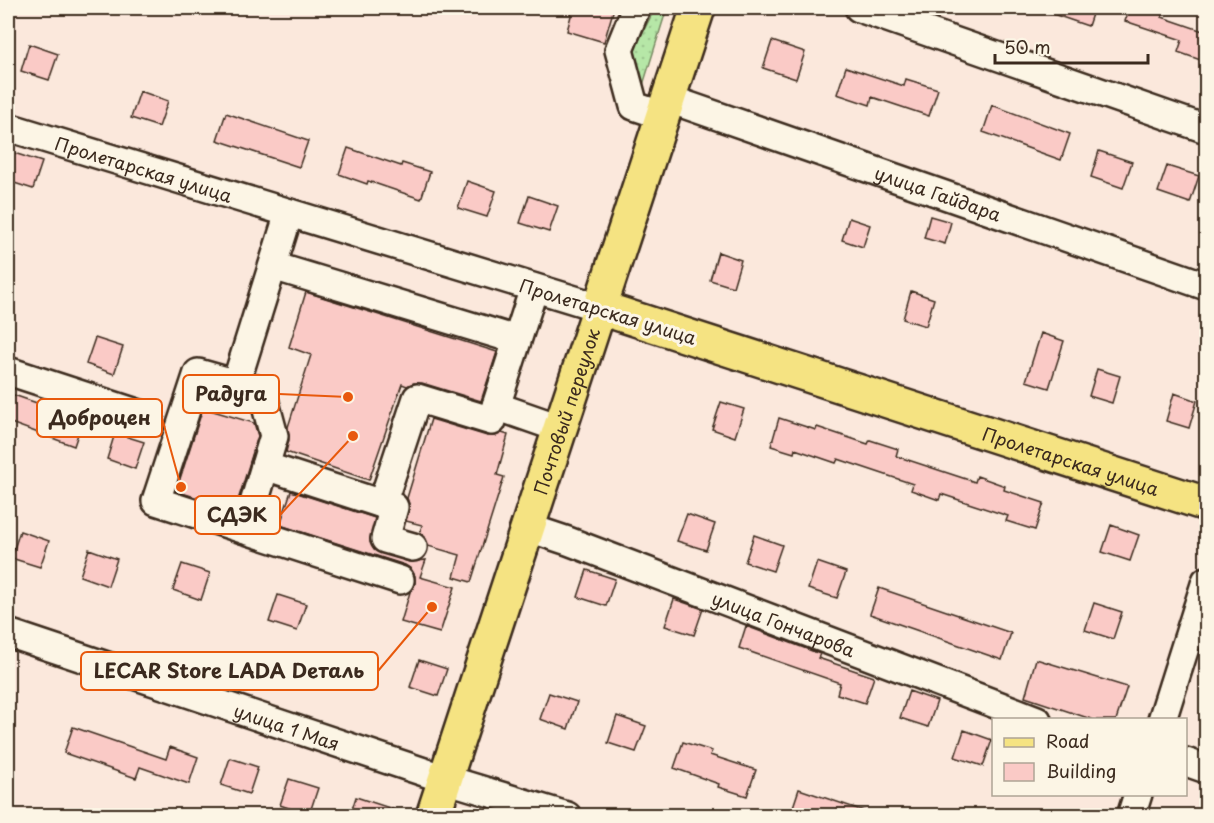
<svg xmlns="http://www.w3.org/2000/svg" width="1214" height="823" font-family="'Playpen Sans',sans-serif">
	<defs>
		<pattern id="grass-dots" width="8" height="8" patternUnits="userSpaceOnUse" patternTransform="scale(1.5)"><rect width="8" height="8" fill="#b6e7a7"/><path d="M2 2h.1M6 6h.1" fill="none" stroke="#9dc68f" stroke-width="1.8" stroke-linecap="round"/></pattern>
	</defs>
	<rect width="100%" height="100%" fill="#fbe8dc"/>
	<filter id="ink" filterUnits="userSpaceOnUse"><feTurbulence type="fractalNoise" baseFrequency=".0167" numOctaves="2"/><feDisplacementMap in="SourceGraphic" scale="12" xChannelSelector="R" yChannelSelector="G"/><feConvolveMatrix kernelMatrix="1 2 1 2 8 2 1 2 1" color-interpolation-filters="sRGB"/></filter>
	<g filter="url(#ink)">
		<path fill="url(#grass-dots)" stroke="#788862" stroke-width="1.5" d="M655,8H667L639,98L628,44L640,38Z"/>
		<path fill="#facac6" stroke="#3b2a1e" stroke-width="1.5" d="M573,8H614L604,42L567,31Z
			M1041,8H1094L1088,26L1041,10Z
			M1130,8H1166L1162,17L1206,32V62L1178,52L1182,40L1125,21Z
			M772,41L805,52L796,79L763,68Z
			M29,44L58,54L49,80L21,71Z
			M846,67L904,86L906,79L938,89L929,116L872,97L870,105L837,94Z
			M140,91L168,101L159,127L131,118Z
			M992,105L1070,134L1061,160L983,132Z
			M226,113L308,141L299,167L217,140Z
			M348,148L401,166L402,163L430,172L421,199L368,181L367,184L339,174Z
			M1099,151L1132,162L1123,188L1091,177Z
			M14,153L42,162L33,189L8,181V171Z
			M1167,166L1199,176L1190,203L1158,192Z
			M467,181L496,191L487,217L458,208Z
			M529,196L558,206L549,232L520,223Z
			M930,216L951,222L945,244L924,238Z
			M849,218L870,225L863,247L842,240Z
			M718,252L741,260L733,287L710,280Z
			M911,291L934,299L926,326L903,319Z
			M306,292L497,352L481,401L422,383H414L407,386L402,384L369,480L286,452L289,440L288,427L311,355L289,347Z
			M1041,333L1064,341L1049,388L1026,381Z
			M95,338L123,347L114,374L86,364Z
			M1097,369L1120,376L1112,403L1089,396Z
			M8,393L83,419L74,446L8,422Z
			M1174,393L1197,401L1189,428L1166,421Z
			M721,402L744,409L735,437L712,429Z
			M203,408L254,423L258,436L235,510L176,491Z
			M779,418L816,430L817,427L868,444L870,440L898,449L896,456L975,482L977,476L1005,486L1004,490L1044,503L1035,530L1006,521L1008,516L941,494L939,500L911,490L913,484L838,459L836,463L795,449L794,453L771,446Z
			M431,419L487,436H495L502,433L508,435L497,475L504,477L471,582L454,577L460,555L428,546L425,537L420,533L422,525L406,521L409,504L407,498Z
			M115,433L144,442L135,469L107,459Z
			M291,491L375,518L370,542L374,550L409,562L426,560L420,577L455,587L440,633L401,622L410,592L415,584V576L411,569L405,565L280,525Z
			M687,514L715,524L706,550L677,541Z
			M1111,525L1139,535L1130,561L1102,552Z
			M20,531L49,541L40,567L11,558Z
			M754,535L782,545L773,571L745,562Z
			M89,549L117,559L108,586L80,576Z
			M817,562L846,572L837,598L808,589Z
			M182,564L210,573L201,600L173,590Z
			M587,570L615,579L606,606L578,597Z
			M879,588L1011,633L1002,660L870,614Z
			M278,595L306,604L297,631L269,622Z
			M674,599L703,609L694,635L665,626Z
			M1094,603L1122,612L1113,639L1085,630Z
			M746,626L820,654L818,658L874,677L865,703L837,694L840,683L739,648Z
			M1036,659L1127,687L1116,720H1094L1025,697Z
			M419,660L447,669L438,696L410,687Z
			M909,691L937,701L928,727L900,718Z
			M549,693L577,702L568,729L540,719Z
			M617,716L646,726L636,752L608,743Z
			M73,727L166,759L170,747L198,757L189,784L140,767L136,778L64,753Z
			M964,730L992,740L983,766L955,757Z
			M683,742L712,751L710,755L756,770L747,796L718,787L719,784L674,768Z
			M230,758L258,767L249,794L221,785Z
			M289,779L318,788L309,815L280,805Z
			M799,789L867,812V816H790Z
			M356,797L402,812V816H350Z"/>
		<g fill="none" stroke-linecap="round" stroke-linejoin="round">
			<defs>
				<g id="minor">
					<path d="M636,8L619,50L634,106L664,116"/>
					<path d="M859,8L1206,129"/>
					<path id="s1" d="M669,99L1206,286"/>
					<path id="s2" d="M8,127L601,308"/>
					<path d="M273,266L517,340"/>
					<path d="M534,288L496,406L562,429"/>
					<path d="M8,371L143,415"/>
					<path d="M236,383L289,213"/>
					<path d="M382,504L265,466L274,436L262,391L198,373L156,501L400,580"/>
					<path id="s3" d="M529,528L568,541L1037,720"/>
					<path d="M246,530L265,466"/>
					<path d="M413,547L385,539L394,507L382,504L417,398L492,421L496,406"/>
					<path id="s4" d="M8,633L445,779L567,816"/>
					<path d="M1162,720L1206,581"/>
					<path d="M1186,762L1206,769"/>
					<path d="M1131,816L1138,794"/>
				</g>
				<g id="major">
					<path id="s5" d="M601,308L1206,504"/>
					<path id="s6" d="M433,816L698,8"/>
				</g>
			</defs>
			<use href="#minor" stroke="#3b2a1e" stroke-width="32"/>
			<use href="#major" stroke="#3b2a1e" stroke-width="38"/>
			<use href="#minor" stroke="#fcf5e5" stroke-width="27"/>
			<use href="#major" stroke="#f5e382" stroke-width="33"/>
		</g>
	</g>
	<g text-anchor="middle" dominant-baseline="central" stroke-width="6" stroke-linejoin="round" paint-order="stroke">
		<g font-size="18" fill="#3b2a1e" stroke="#fcf5e5">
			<text stroke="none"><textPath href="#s2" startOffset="142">Пролетарская улица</textPath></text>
			<text stroke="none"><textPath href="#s1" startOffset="285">улица Гайдара</textPath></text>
			<text transform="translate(608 311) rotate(17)">Пролетарская улица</text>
			<text stroke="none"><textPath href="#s6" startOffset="426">Почтовый переулок</textPath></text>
			<text stroke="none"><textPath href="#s5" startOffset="494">Пролетарская улица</textPath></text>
			<text stroke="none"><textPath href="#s3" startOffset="272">улица Гончарова</textPath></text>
			<text stroke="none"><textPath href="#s4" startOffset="294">улица 1 Мая</textPath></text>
		</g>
	</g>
	<path fill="none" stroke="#e8590c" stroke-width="2" d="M348 397L279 394M181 487L162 418M353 436L280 515M432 607L378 671"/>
	<g fill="#e8590c" stroke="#fcf5e5" stroke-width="2">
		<circle cx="348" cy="397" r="6"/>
		<circle cx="181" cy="487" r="6"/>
		<circle cx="353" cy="436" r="6"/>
		<circle cx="432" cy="607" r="6"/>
	</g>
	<g fill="#fcf5e5" stroke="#e8590c" stroke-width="2">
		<rect x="183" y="375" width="96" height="38" rx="6"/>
		<rect x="37" y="399" width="125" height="38" rx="6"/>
		<rect x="195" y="496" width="85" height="38" rx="6"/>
		<rect x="81" y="652" width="297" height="38" rx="6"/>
	</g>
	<g font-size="20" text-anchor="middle" font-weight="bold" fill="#3b2a1e">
		<text x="231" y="401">Радуга</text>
		<text x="100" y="425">Доброцен</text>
		<text x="237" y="522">СДЭК</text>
		<text x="229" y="678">LECAR Store LADA Dеталь</text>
	</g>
	<rect width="1214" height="823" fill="none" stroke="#fcf5e5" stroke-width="30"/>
	<rect x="15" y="15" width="1184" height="793" fill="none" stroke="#3b2a1e" stroke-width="2" filter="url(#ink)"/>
	<rect x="992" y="718" width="195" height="78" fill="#fcf5e5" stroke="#afa495" stroke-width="1.5"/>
	<rect x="1004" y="738" width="30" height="9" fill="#f5e382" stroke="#afa495" stroke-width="1.5"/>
	<text x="1046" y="748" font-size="18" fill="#3b2a1e">Road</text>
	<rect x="1004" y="763" width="30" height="18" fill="#facac6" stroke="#afa495" stroke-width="1.5"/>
	<text x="1046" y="778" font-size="18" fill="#3b2a1e">Building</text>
	<path d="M995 54v9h153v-9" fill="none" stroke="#3b2a1e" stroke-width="3"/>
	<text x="1004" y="54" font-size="18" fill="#3b2a1e" stroke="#fcf5e5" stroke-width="4.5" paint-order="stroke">50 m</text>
</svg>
